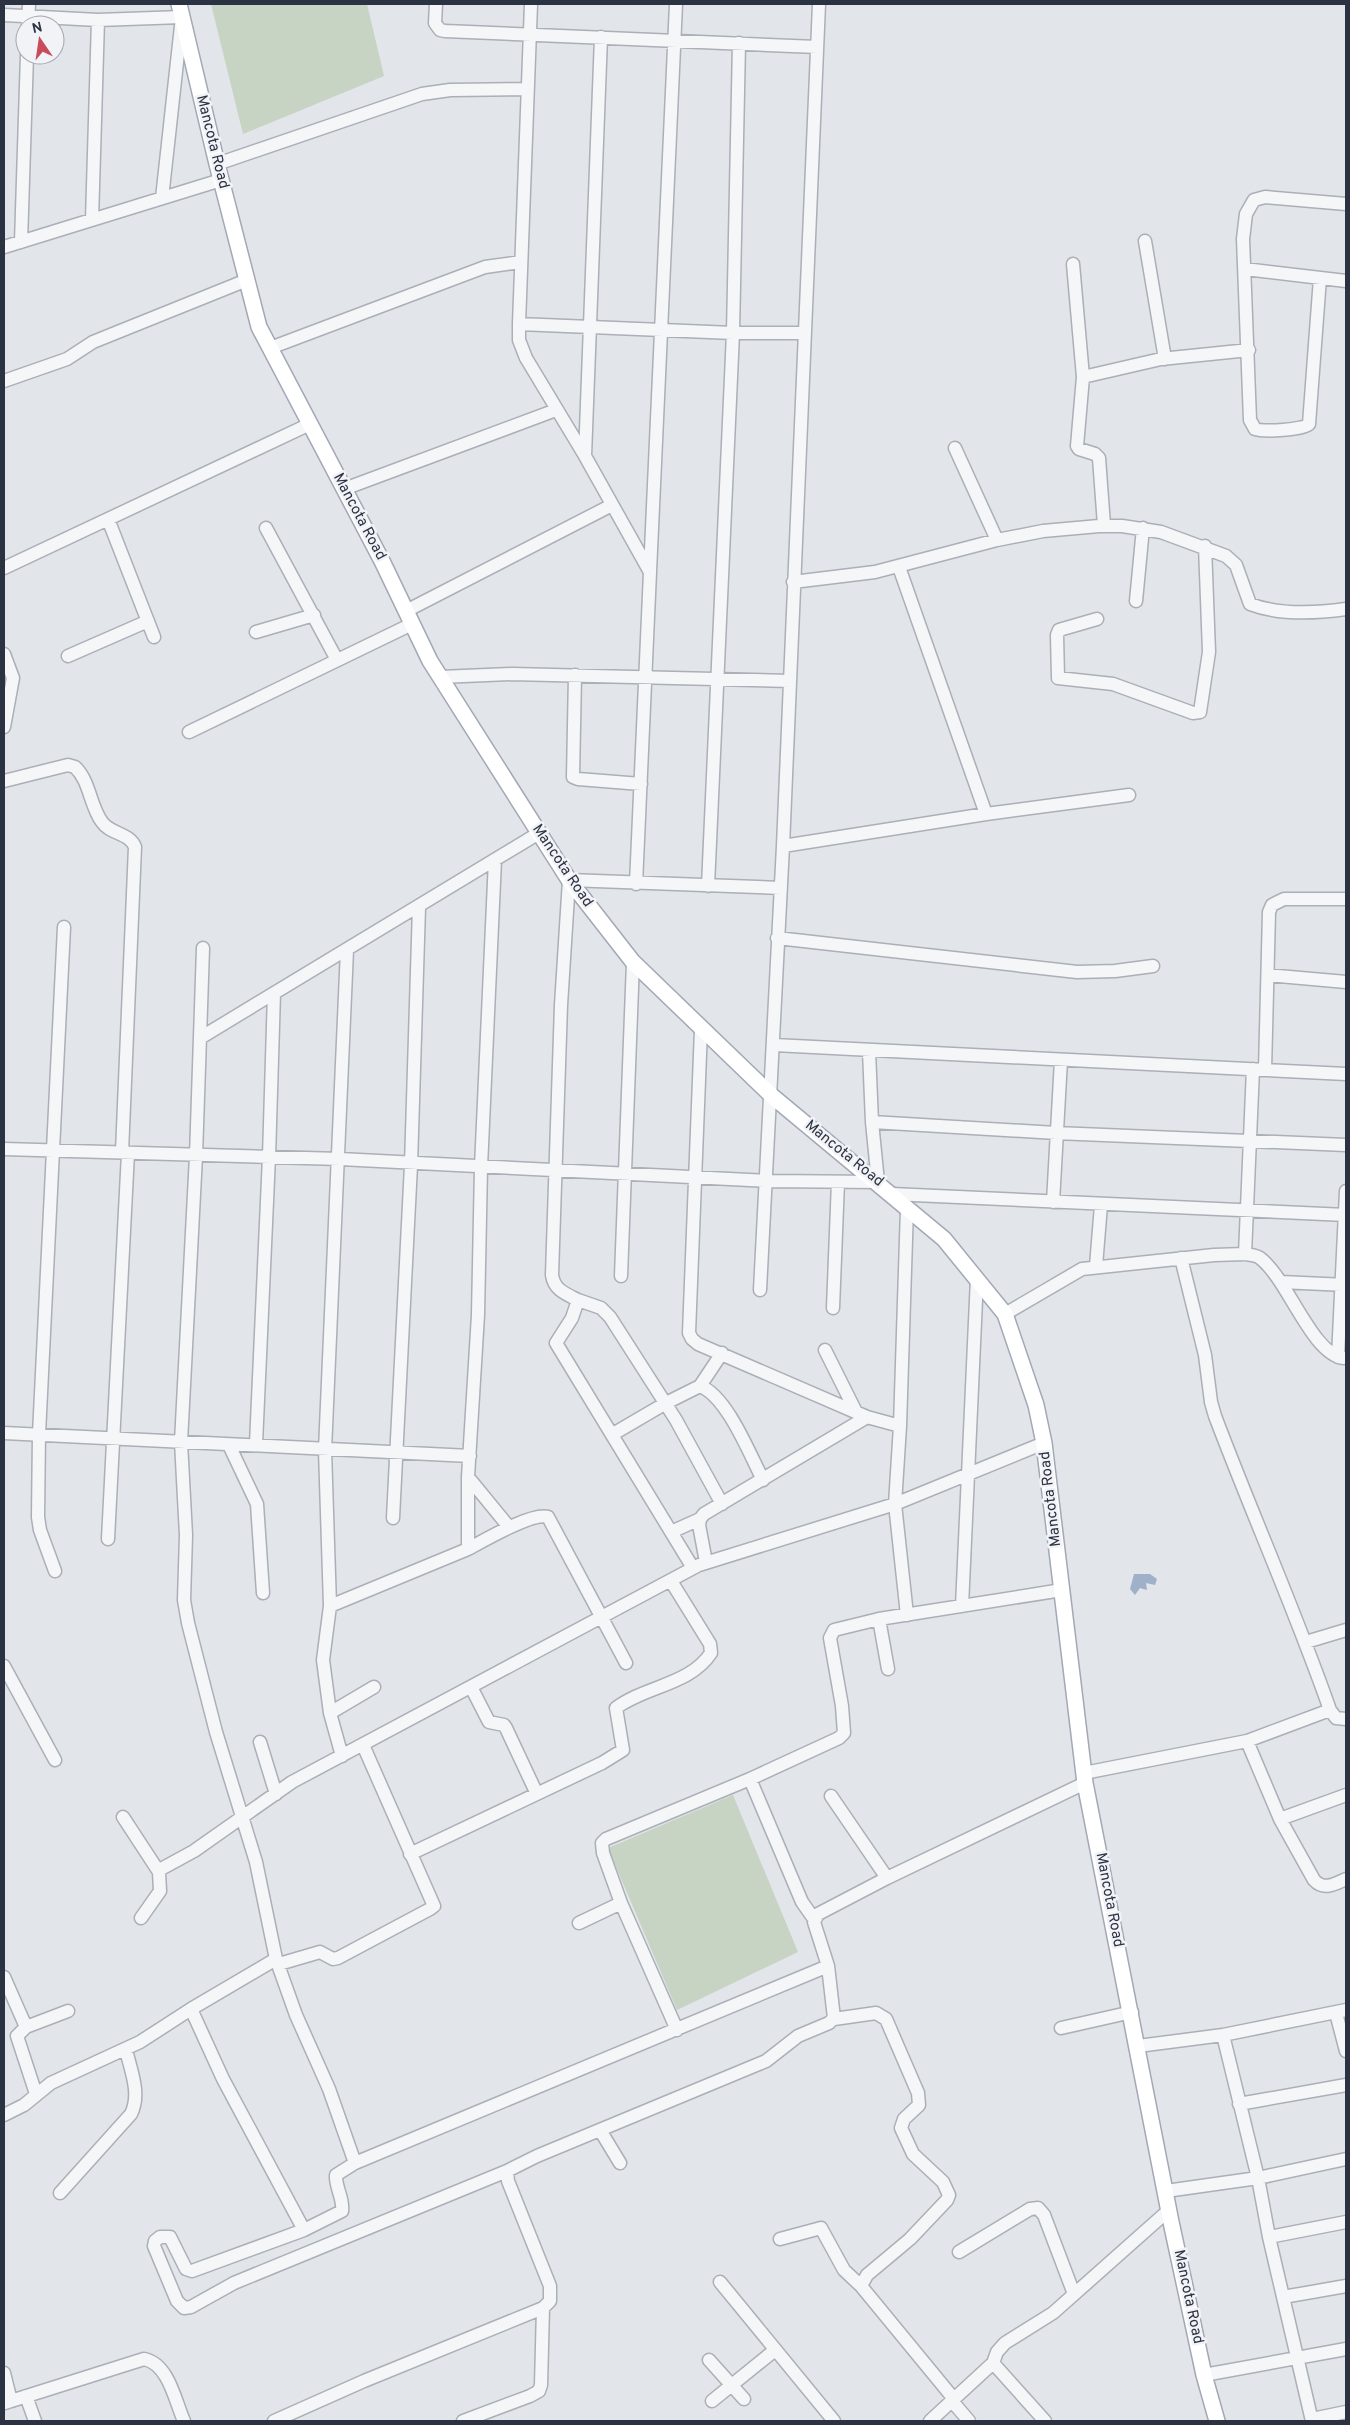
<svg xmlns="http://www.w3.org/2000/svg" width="1350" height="2425" font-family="Overpass,sans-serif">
	<rect width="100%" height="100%" fill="#e2e5ea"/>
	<path fill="#c7d3c3" d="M211,4H367L384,76L243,134Z
		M733,1795L798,1952L677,2010L608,1848Z"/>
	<path fill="#9eb1c8" d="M1134,1574H1150L1157,1579L1155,1585L1146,1583L1147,1590L1140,1588L1135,1595L1130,1589Z"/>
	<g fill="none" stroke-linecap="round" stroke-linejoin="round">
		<defs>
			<path id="minor" d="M436,4L435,23L440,30L445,31L817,47
				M531,4L519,324L733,333H805
				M4,15L98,20L182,17L162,198
				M28,25L29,4
				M217,164L422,94L450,90L527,89
				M92,220L98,20
				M1145,241L1165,359
				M21,242L27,55
				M4,247L221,180
				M1073,264L1083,377
				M1245,269L1346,281
				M1320,278L1309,424C1304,430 1263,432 1255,429L1250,420L1243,239L1246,214L1254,200L1265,197L1346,204
				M519,324V340L526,358L585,456L650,572L636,884
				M270,348L485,267L521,262
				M4,381L67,359L93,342L247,280
				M955,448L997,540
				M585,456L601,37
				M344,489L556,410
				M108,519L154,637
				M1104,525L1099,458L1095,454L1079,449L1077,446L1083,377L1161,359L1249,350
				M266,528L337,660
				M899,567L986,814
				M4,568L310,424
				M650,572L676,4
				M793,582L875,572L997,540L1043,531L1099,526H1122L1161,532L1226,556L1236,565L1250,604C1278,615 1317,613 1346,609
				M1136,601L1143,528
				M406,611L612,505
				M1097,619L1059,630L1057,635L1058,678L1113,684L1193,713L1200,712L1209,652L1205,546
				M256,632L314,615
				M4,654L13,678L4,727
				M68,656L148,621
				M575,675L573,777L578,779L641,784
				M440,677L512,674L790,681
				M189,732L412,624
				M4,781L68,765L75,767C90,781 90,806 102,822C110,834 130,833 135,847L122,1152
				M783,846L986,814L1129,795
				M708,886L733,333L739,43
				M777,938L1077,972L1115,971L1153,966
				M1268,975L1346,982
				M701,1029L689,1333L692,1339L698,1344L867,1417L900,1426L895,1504L907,1615
				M200,1038L539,833
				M774,1045L1346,1074
				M1265,1070L1269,912L1272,905L1284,899H1346
				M872,1122L1056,1133L1346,1145
				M4,1149L340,1159L767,1181L878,1182L872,1122L869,1051
				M892,1194L1346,1215
				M1053,1202L1061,1060
				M1245,1254C1250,1255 1256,1255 1260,1258C1288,1279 1312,1355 1344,1358
				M1181,1258L1205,1355L1211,1402L1215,1416C1252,1514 1295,1610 1330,1710L1336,1718L1346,1719
				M1096,1266L1101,1205
				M621,1276L633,962
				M1281,1282L1346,1285
				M760,1290C769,1142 774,994 783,846L819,4
				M578,1300L601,1308L610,1317L676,1420L722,1504
				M833,1308L838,1182
				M1005,1314L1082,1269L1214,1255L1245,1254L1253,1069
				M825,1350L856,1412
				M1338,1357L1346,1191
				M700,1386L722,1353
				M900,1426L907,1208
				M4,1433L470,1456
				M613,1434L666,1403L700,1386C727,1396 750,1455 763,1480
				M256,1444L269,1157L274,993
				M229,1445L257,1504L263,1593
				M468,1477L509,1527
				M393,1518L411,1165L419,907
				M671,1532L700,1519
				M108,1539L128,1153
				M468,1549C483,1541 532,1512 548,1517L626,1663
				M706,1562L699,1525L700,1519L704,1514L867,1417
				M693,1568L556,1343L572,1318L578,1300C566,1294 554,1290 552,1275L561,1005L569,880L781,888
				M55,1571L40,1530L38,1517L39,1434L64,927
				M330,1606L468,1549V1477L478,1315L481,1167L495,860
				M962,1606L977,1278
				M879,1619L888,1669
				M1306,1642L1346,1630
				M4,1666L55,1760
				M471,1687L489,1722L504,1725L506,1728L536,1792
				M330,1713L374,1687
				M1247,1741L1280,1819L1314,1880C1324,1891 1335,1884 1346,1879
				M260,1742L276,1794
				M342,1756L330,1713L323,1660L330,1606L325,1450L347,950
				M1084,1773L1247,1741L1330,1710
				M750,1779L839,1738L844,1733L842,1706L830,1638L834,1630L879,1619L1062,1590
				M831,1796L887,1878
				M123,1817L159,1872
				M1280,1819L1346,1795
				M410,1854L602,1763L623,1750L616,1708C645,1686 690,1685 711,1653L710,1644L671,1581
				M141,1918L160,1891L159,1872L161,1869L194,1851L292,1782L699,1565L895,1504L1044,1443
				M579,1923L621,1903
				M276,1959L296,2015L329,2089L355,2163
				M279,1964L320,1952L333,1959L338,1958L430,1909L434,1906L363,1745
				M4,1977L26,2027
				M191,2009L223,2079L304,2230
				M1336,2013L1346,2051
				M834,2019L876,2013L886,2019L918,2093L919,2105L904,2119L901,2128L913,2154L943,2182L949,2195L947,2200L910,2239L867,2275L861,2286L954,2399
				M1061,2028L1132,2012
				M677,2030L621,1903L603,1853L602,1843L606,1839L750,1779L802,1902L814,1919
				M1223,2035L1258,2178L1269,2237L1312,2421
				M1138,2046L1223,2035L1346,2010
				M36,2094L17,2036L26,2027L68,2011
				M1239,2104L1346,2085
				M4,2115L24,2105L51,2083L140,2042L191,2009L276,1959L256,1862L216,1732L188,1623L184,1600L186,1535L181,1442L196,1156L203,948
				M600,2130L620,2163
				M507,2171L234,2283L191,2307L184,2308L177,2301L154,2246L155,2241L160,2237H170L186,2269L192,2271L304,2230L342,2211C344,2199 335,2187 336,2175L355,2163L828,1966
				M1166,2191L1258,2178L1346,2159
				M60,2193L131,2114C141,2094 131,2071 126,2050
				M1269,2237L1346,2222
				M780,2239L821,2228L844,2270L861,2286
				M959,2252L1030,2209L1038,2208L1044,2215L1074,2294
				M720,2282L834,2421
				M1283,2297L1346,2286
				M709,2360L744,2399
				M993,2363L1045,2421
				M4,2373L11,2401L5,2403
				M1204,2375L1346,2349
				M26,2396L35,2421
				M11,2401L144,2359C169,2364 175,2401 184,2421
				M712,2401L775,2350
				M952,2401L969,2421
				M1312,2419L1346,2412
				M274,2421L364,2381L543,2308L550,2301V2286L508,2181L507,2171L537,2156L766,2061L798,2036L829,2023L834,2018L828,1966L814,1922L818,1914L887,1878L1085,1783
				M463,2421L530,2396L539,2391L541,2385L543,2308
				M930,2421L993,2363L997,2352L1005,2343L1053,2313L1169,2210"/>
			<path id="major" d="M179,4L217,164L259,327L382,561L430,661L569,880L633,962L772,1096L944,1239L1005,1314L1036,1405L1044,1443L1085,1783L1171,2222L1204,2375L1217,2421"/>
		</defs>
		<use href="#minor" stroke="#abafb7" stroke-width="15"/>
		<use href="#major" stroke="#a2a8b5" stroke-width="18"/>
		<use href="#minor" stroke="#f4f6f8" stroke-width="12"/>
		<use href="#major" stroke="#fff" stroke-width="15"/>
	</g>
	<g text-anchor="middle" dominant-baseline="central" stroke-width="5" stroke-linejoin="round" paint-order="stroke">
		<g font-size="15" fill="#2b3241" stroke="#f1f3f7">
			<text transform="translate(212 142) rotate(76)">Mancota Road</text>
			<text transform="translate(359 517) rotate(62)">Mancota Road</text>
			<text transform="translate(562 866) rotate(56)">Mancota Road</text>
			<text transform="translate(844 1154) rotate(39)">Mancota Road</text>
			<text transform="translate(1051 1499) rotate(-97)">Mancota Road</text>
			<text transform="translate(1109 1900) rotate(79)">Mancota Road</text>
			<text transform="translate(1188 2297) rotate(78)">Mancota Road</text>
		</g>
	</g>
	<rect width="1350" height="2425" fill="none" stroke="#2b3241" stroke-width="10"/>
	<g transform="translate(40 40) rotate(347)"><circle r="24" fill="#f1f3f7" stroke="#a2a6ae"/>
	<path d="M0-4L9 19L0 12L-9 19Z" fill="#c94c5a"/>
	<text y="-8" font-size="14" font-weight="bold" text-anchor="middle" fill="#2b3241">N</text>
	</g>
</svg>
